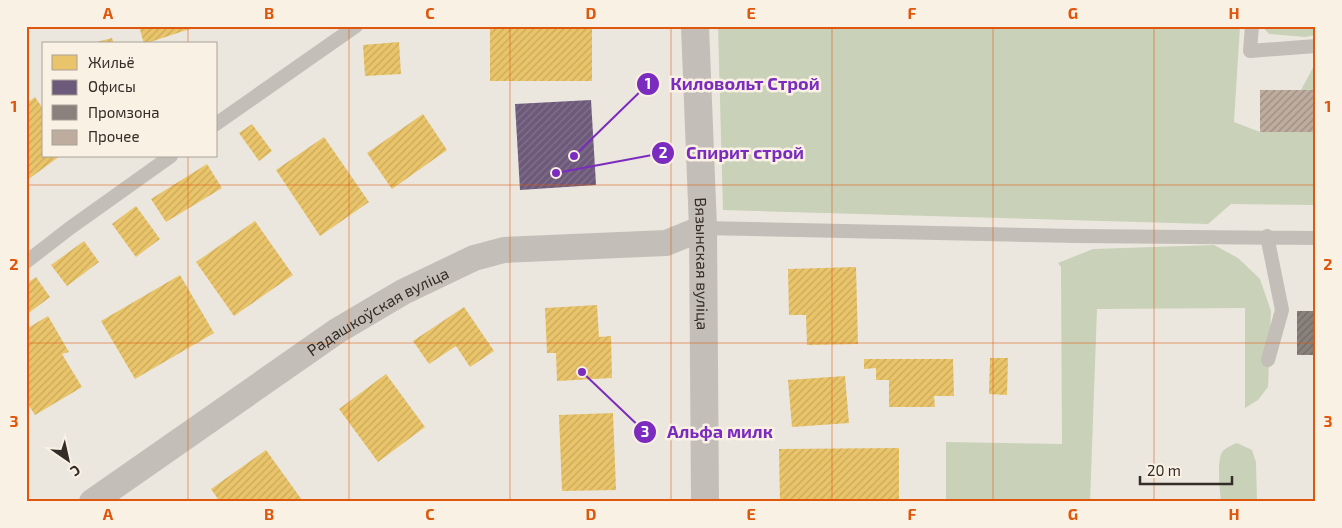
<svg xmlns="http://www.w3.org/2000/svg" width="1342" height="528" font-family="'Exo 2',sans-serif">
	<defs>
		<pattern id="homes-hatch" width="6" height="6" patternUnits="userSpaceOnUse" patternTransform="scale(1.25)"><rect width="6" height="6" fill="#e9c46a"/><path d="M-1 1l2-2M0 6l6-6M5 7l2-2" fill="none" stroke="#c8a95c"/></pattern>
		<pattern id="offices-hatch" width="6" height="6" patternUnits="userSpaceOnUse" patternTransform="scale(1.25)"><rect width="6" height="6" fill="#6d597a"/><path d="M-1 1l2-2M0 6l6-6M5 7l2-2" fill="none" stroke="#82738b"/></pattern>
		<pattern id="industry-hatch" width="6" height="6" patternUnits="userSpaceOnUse" patternTransform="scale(1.25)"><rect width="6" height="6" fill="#8a817c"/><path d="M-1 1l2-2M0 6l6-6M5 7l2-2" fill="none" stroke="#726a65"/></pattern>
		<pattern id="building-hatch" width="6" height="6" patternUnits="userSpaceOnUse" patternTransform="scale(1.25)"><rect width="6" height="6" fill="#beac9f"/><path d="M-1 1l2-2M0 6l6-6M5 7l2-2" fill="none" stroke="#9b8c81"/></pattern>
	</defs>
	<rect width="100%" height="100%" fill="#ebe7de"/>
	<path fill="#c9d1b8" d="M718,26H1240L1234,122L1260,132H1316V205L1231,204L1208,224L723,210Z
		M1262,26H1316V35L1305,37L1269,34Z
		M1316,62V90H1301Z
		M1214,245L1238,258L1260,279L1271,311L1268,387L1258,400L1245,408V308L1097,309L1090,502H946V442L1062,444L1061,267L1058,263L1093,249Z
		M1237,443L1252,450L1256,462L1257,502H1221C1220,490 1216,459 1223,451C1227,447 1232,445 1237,443Z"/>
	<path fill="url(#homes-hatch)" d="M139,26H196V27L144,44Z
		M490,26H592V81H490Z
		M112,38L114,44H93V43Z
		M399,42L401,74L365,76L363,45Z
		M35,97L44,110V156H60L26,181V104Z
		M423,114L447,150L392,189L367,153Z
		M252,124L272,151L259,161L239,133Z
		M324,137L369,202L320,236L276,170Z
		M207,164L222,188L166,222L151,199Z
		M136,206L160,239L136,257L112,224Z
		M255,221L293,275L234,316L196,262Z
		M84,241L99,262L67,286L51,265Z
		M856,267L858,344L807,345L806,315H789L788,269Z
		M180,275L214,333L135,379L101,321Z
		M36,277L50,297L26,315V284Z
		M597,305L599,337L611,336L612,378L557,381L556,353H547L545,308Z
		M464,307L494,351L470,367L456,346L429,364L413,341Z
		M48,316L69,352L62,354L82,387L35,415L26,401V329Z
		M990,358H1008L1007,395L989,394Z
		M864,359H953L954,396H934L935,407H889V380H876V368L864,369Z
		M386,374L425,427L378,462L339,409Z
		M845,376L849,423L792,427L788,380Z
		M613,413L616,490L562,491L559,415Z
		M899,448V502H780L779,449Z
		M266,450L302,500L299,502H220L211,489Z"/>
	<path fill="url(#offices-hatch)" d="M591,100L596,185L520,190L515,104Z"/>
	<path fill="url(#industry-hatch)" d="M1297,311H1316V355H1297Z"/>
	<path fill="url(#building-hatch)" d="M1260,90H1316V132H1260Z"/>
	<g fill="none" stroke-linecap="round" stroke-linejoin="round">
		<path stroke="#c3beb7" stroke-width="14" d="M1252,26L1250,51L1316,46
			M216,124L356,26
			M703,228L1077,236L1316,238
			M1267,236L1282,310L1268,360
			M26,262L70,228L171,156"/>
		<path stroke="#c3beb7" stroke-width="26" id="s1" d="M92,502L337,331L403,292L474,258L504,250L666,243L703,228"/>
		<path stroke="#c3beb7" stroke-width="28" id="s2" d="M695,26L703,228L705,502"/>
	</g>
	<path fill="none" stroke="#df570d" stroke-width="1" stroke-opacity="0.55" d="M188,26V44M349,26V502M510,26V502M671,26V502M832,26V502M993,26V502M1154,26V502M188,156V502M26,185H1316M26,343H1316"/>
	<g text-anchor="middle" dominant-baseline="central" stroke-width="5" stroke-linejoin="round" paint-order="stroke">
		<g font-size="16" fill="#342c26" stroke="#f9f1e4">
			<text stroke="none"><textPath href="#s2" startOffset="238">Вязынская вуліца</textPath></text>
			<text stroke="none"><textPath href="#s1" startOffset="344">Радашкоўская вуліца</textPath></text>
		</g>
	</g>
	<path fill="none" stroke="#7b2cbf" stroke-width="2" d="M574 156L648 84M556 173L663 153M582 372L645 432"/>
	<g fill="#7b2cbf" stroke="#f9f1e4" stroke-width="2">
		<circle cx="574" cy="156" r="5"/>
		<circle cx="556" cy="173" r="5"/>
		<circle cx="582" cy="372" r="5"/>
		<circle cx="648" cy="84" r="12"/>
		<circle cx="663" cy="153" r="12"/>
		<circle cx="645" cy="432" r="12"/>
	</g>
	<g font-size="15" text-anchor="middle" font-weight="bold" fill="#fff">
		<text x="648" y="89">1</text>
		<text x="663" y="158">2</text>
		<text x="645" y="437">3</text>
	</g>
	<g font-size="18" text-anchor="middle" font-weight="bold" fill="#7b2cbf" stroke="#f9f1e4" stroke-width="5" stroke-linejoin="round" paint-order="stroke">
		<text x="745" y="90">Киловольт Строй</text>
		<text x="745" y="159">Спирит строй</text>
		<text x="720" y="438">Альфа милк</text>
	</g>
	<rect width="1342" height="528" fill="none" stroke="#f9f1e4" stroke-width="55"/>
	<rect x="42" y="42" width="175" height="115" fill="#f9f1e4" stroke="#aaa298"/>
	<rect x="52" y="55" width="25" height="15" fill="#e9c46a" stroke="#aaa298"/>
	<text x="88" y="68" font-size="15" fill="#342c26">Жильё</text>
	<rect x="52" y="80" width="25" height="15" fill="#6d597a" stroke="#aaa298"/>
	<text x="88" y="92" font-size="15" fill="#342c26">Офисы</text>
	<rect x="52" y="105" width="25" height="15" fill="#8a817c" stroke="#aaa298"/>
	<text x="88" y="118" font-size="15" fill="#342c26">Промзона</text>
	<rect x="52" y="130" width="25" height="15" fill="#beac9f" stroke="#aaa298"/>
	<text x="88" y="142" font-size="15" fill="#342c26">Прочее</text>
	<g transform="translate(68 460) rotate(146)" stroke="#f9f1e4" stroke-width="4" paint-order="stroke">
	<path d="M0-4L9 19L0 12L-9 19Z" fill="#342c26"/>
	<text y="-8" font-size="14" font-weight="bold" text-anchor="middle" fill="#342c26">С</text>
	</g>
	<path d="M1140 476v8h92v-8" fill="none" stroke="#342c26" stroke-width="2.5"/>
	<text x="1147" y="476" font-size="15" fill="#342c26" stroke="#f9f1e4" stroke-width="4" paint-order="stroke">20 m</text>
	<rect x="28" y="28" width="1286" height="472" fill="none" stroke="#df570d" stroke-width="2"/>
	<g font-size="16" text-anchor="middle" font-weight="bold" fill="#df570d">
		<text x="108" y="19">A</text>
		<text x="269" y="19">B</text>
		<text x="430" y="19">C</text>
		<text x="591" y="19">D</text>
		<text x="751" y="19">E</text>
		<text x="912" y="19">F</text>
		<text x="1073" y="19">G</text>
		<text x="1234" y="19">H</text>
		<text x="14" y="112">1</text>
		<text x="1328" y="112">1</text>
		<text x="14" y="270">2</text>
		<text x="1328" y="270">2</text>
		<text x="14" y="427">3</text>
		<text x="1328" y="427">3</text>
		<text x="108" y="520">A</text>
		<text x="269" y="520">B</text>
		<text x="430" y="520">C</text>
		<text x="591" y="520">D</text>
		<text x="751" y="520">E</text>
		<text x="912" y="520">F</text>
		<text x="1073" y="520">G</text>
		<text x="1234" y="520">H</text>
	</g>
</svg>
